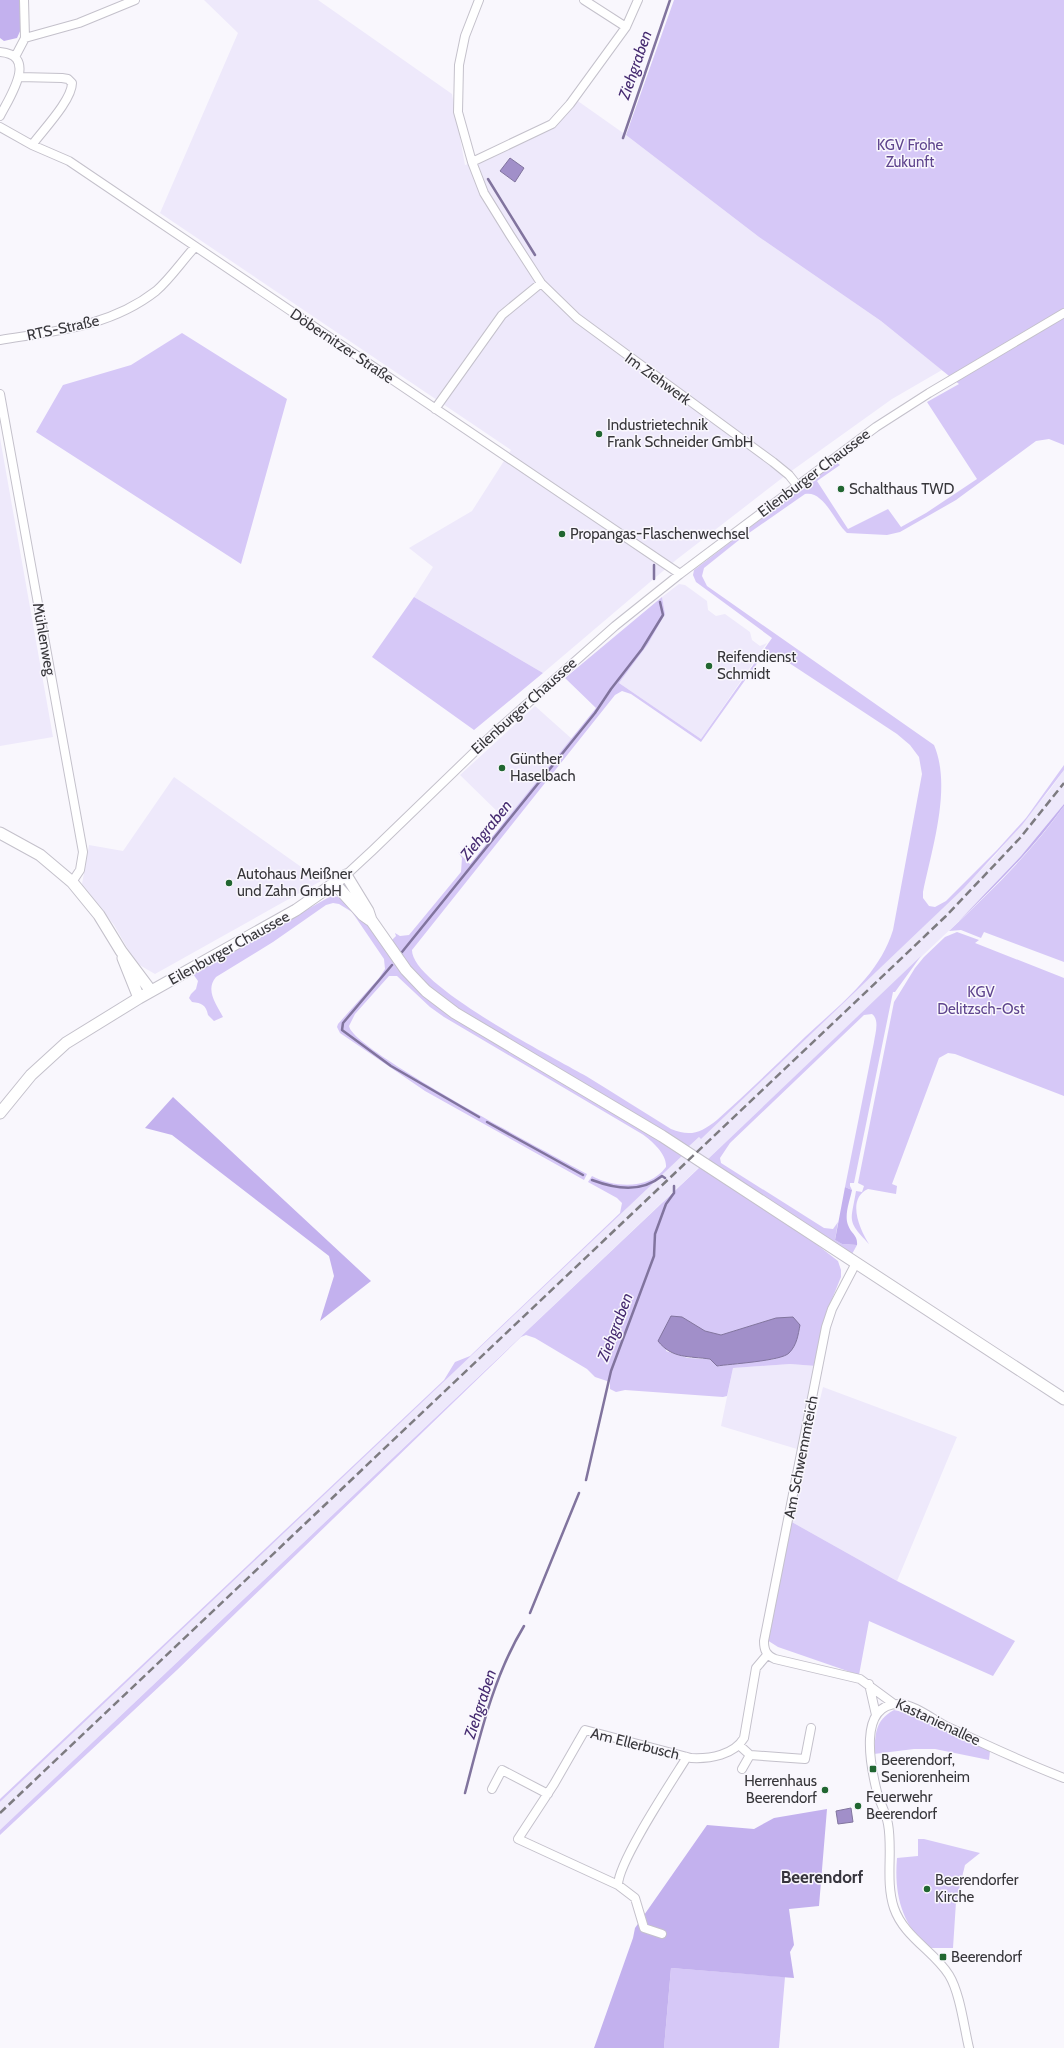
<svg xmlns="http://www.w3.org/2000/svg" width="1064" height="2048" font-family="Cabin,sans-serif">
	<rect width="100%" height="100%" fill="#f9f7fd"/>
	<path fill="#eee9fb" d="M204,0H318L452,94L465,165L481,160L555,127L575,99L626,135L759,237L881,321L942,370L892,399L790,472L676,560L543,673L414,597L433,567L409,548L472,511L511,450L160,213L238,33Z
		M0,438L53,737L0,746Z
		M679,584L685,585L707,601L708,610L716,616L725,614L750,632L752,640L760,646L767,643L701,739L619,683L648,644L665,614L662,597Z
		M535,706L572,739L506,820L460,775Z
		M1064,770V804L1021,856L958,922L0,1830V1802L683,1155L687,1148L699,1137L701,1138L922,928L993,858L1049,791Z
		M174,777L321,881L155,974L136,963L114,925L82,884L89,845L123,851Z
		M790,1364L816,1366L797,1449L721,1426L733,1368Z
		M823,1387L957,1437L897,1581L790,1521Z"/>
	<path fill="#d6c8f7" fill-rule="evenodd" d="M674,0H1064V445L1049,439L1036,441L956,500L900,532L887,535L847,533C835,523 824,490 805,494L739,540L704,568L702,576L707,586L934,745C952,787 932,848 923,892V898L929,906L935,907L946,901L997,850L1026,818L1064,765V770L1022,825L964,888L701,1139L699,1137L687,1148L481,1024L436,994L412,971L392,940L396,936L395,933L400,936L409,935L461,872L462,858L458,852L470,864L596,708L565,678L662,597L665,614L648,644L619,683L701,739L772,638L696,582L693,575L694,570L836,462L840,465L817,481L848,529L888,509L901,527L926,513L977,479L927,402L959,384L881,321L759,237L626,135ZM767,653L777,655L897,734L910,745L919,757L922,774L893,930C879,976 839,1005 805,1037C776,1065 747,1093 717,1120C701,1133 690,1137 671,1129C642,1111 614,1093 586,1076C555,1058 411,985 412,950L615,695L622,691L631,694L701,742L763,655Z
		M182,333L287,399L241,564L36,432L63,385L131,365Z
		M414,597L543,673L474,730L372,657Z
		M1064,806V962L984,932L981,938L961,930L949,931C990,892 1031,853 1064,806Z
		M331,896L340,897L362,918L409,979L562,1080L683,1155L0,1802V1799L444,1380L455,1362L470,1356L620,1213L622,1203L617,1198L588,1182L592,1176C615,1188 649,1190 666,1167C667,1154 652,1141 642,1134L444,1017L430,1007L397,976H389L355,1014L349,1026C352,1050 555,1156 587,1174L584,1180L425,1091L340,1033L337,1027L338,1024L379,978L385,969L384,959L352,912L339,904L333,903L326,905L273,942L216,977C205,990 216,1004 223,1017L214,1021L208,1015C206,1005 202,1003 192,1002L189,998L191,994L196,989L198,981L193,974Z
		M957,932L979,940L975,943L1064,978V1096L955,1054L948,1053L939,1058L892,1184L897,1186L896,1194L868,1189C846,1199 860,1230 869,1244C846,1220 851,1222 856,1191L862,1192L864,1186L858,1183L894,1002L915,968L924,957L945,937Z
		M921,956L895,992H893L854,1183H850V1186L852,1190L845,1187L874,1042C875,1034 880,1020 872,1014L864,1015L730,1143L720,1158L721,1163L824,1228L833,1229L838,1222L835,1240L842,1244L857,1245L852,1254L707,1160Z
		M700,1167L802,1233L838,1261L841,1270V1277L828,1309L816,1366L790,1364L733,1368L727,1396L723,1397L625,1390L616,1392L610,1389V1382L595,1377L587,1369L535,1338L526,1335L521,1337L177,1670L0,1835V1830ZM682,1317L705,1331L721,1335L776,1318L775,1359L717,1366L710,1359L688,1358L666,1351Z
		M790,1521L897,1581L1015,1641L993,1676L869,1621L859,1675L778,1647L767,1640Z
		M894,1710L908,1713L990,1751L989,1760L935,1749H914L874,1754C876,1734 874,1721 894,1710Z
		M918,1839H924L980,1853L965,1865L956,1902L953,1948H928C901,1923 894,1893 897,1858L918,1856Z
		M671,1968L785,1977L779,2048H664Z"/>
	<path fill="#c3b1ee" d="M0,0H20L21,29L17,38L4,41L0,38Z
		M1064,804V806C1033,849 996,885 958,922L1021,856Z
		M173,1097L371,1281L320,1321L334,1276L329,1256L172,1135L145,1128Z
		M845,1187L852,1190C850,1200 844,1215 848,1225C851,1234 858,1235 857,1245L842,1244L835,1240Z
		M827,1809L819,1906L789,1909L794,1945L790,1952L794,1978L671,1968L664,2048H594L633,1938L635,1928L707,1825L754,1829L774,1818Z"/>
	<path fill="#a18fc9" stroke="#81749e" d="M510,158L524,168L515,182L500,171Z
		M671,1316L682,1317L705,1331L721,1335L776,1318L793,1317L800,1325C798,1335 797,1345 789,1353C782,1361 729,1364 717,1366L710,1359C689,1356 672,1359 658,1341Z
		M851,1808L853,1822L838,1824L836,1811Z"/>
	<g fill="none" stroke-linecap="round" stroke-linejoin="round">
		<path stroke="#81749e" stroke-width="2.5" d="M623,138L670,0
			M488,179L535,255
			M654,565V579
			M402,952L595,713L611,689L642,649L663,615L660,602
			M392,965L343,1023L342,1030L391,1066L479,1117
			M487,1122L583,1175
			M592,1180C616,1189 641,1193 662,1176L665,1178
			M586,1480L611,1371L654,1256L655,1234L666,1204L674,1193V1186
			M530,1613L579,1493
			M465,1793C480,1736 493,1677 524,1626"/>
		<defs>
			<path id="minor" d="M479,0L465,36L459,65L458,112L472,162L484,193L510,235L541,283L577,318L773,462L789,475L797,485
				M584,0L626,27
				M25,38L79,23L135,0
				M0,52C39,55 9,98 0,116
				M15,57L25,38L24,0
				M19,77L62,78L68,79L72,83C72,100 43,130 32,145
				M0,127L32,145L69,161L680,574
				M472,162L552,124L570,104L626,27L638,0
				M0,340C55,331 110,327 156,291C170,279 182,261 195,247
				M0,394L83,852L80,870L72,882
				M435,409L502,315L541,283
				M346,875L373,850L493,734L615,626L680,574L876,427L929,393L1064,313
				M856,1263L832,1309L826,1327L764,1641C764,1650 766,1655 775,1659L860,1679L894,1704
				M869,1684L876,1715
				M739,1745L750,1755L805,1759L811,1728
				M742,1769L750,1755
				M492,1789L502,1770L548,1794
				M618,1885C618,1862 672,1781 687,1757
				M662,1934L644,1928L635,1898L618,1885L518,1839L554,1784L585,1730L691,1758C710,1759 734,1755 744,1738L756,1668L767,1655
				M969,2048C964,2027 960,1993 949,1975C934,1951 904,1937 894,1908C885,1881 893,1851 888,1824C886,1813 880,1803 877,1792C871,1768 857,1703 899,1704C914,1704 935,1721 948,1727C986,1745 1025,1763 1064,1778"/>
			<path id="major" d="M0,833L40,855L72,882L99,915L121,951L151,991
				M335,884L363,915L370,920
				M123,958L139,998
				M0,1113L31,1075L66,1043L139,998L296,910L346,875L368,911L371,920L406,970L426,991L455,1013L662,1136L1064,1399"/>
		</defs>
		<use href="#minor" stroke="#c4c1cb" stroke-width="10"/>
		<use href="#major" stroke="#c4c1cb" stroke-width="13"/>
		<use href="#minor" stroke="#fff" stroke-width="8"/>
		<use href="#major" stroke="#fff" stroke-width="11"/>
		<path stroke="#7d7b80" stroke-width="2.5" stroke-dasharray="8 4" stroke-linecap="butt" d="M0,1813L946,916L1020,838L1064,783"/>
	</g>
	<g fill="#216631" stroke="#f9f7fd" stroke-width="1.5">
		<circle cx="599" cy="434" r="4"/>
		<circle cx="841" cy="489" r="4"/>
		<circle cx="562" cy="534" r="4"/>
		<circle cx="709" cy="666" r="4"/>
		<circle cx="502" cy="768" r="4"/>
		<circle cx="229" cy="883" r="4"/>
		<rect x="869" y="1765" width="8" height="8" rx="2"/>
		<circle cx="825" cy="1790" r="4"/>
		<circle cx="858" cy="1806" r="4"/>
		<circle cx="927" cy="1889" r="4"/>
		<rect x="939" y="1953" width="8" height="8" rx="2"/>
	</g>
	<g text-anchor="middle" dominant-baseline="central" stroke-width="3" stroke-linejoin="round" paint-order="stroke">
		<g font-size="15" fill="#5f458e" stroke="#f9f7fd">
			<text x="910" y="145">KGV Frohe<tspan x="910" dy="17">Zukunft</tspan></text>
			<text x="981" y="992">KGV<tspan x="981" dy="17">Delitzsch-Ost</tspan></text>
		</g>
		<g font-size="15" fill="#37363a" stroke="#f9f7fd">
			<text transform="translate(63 328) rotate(-12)">RTS-Straße</text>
			<text transform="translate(342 346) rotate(34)">Döbernitzer Straße</text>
			<text transform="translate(658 379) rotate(36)">Im Ziehwerk</text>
			<text transform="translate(814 473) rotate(-37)">Eilenburger Chaussee</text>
			<text transform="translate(44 639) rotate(80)">Mühlenweg</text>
			<text transform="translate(524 706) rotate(-42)">Eilenburger Chaussee</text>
			<text transform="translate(229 948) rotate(-29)">Eilenburger Chaussee</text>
			<text transform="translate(801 1457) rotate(-79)">Am Schwemmteich</text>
			<text transform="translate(938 1722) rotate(25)">Kastanienallee</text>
			<text transform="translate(635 1744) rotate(14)">Am Ellerbusch</text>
		</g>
		<g font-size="15" fill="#37363a" stroke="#f9f7fd" text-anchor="start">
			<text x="607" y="425">Industrietechnik<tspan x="607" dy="17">Frank Schneider GmbH</tspan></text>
			<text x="849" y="489">Schalthaus TWD</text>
			<text x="570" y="534">Propangas-Flaschenwechsel</text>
			<text x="717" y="657">Reifendienst<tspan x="717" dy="17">Schmidt</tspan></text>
			<text x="510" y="759">Günther<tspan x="510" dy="17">Haselbach</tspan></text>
			<text x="237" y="874">Autohaus Meißner<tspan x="237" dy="17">und Zahn GmbH</tspan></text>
			<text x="881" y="1760">Beerendorf,<tspan x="881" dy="17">Seniorenheim</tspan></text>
			<text x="817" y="1781" text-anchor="end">Herrenhaus<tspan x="817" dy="17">Beerendorf</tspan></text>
			<text x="866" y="1797">Feuerwehr<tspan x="866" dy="17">Beerendorf</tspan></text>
			<text x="935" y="1880">Beerendorfer<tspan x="935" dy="17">Kirche</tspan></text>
			<text x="951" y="1957">Beerendorf</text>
		</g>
		<g font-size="16" font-style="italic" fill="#462b71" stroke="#f9f7fd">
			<text transform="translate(635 65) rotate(-71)">Ziehgraben</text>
			<text transform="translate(486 830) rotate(-51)">Ziehgraben</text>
			<text transform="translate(615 1327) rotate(-69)">Ziehgraben</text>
			<text transform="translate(480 1704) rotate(-72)">Ziehgraben</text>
		</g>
		<g font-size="17" font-weight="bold" fill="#37353d" stroke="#f9f7fd">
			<text x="822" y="1877">Beerendorf</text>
		</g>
	</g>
</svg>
